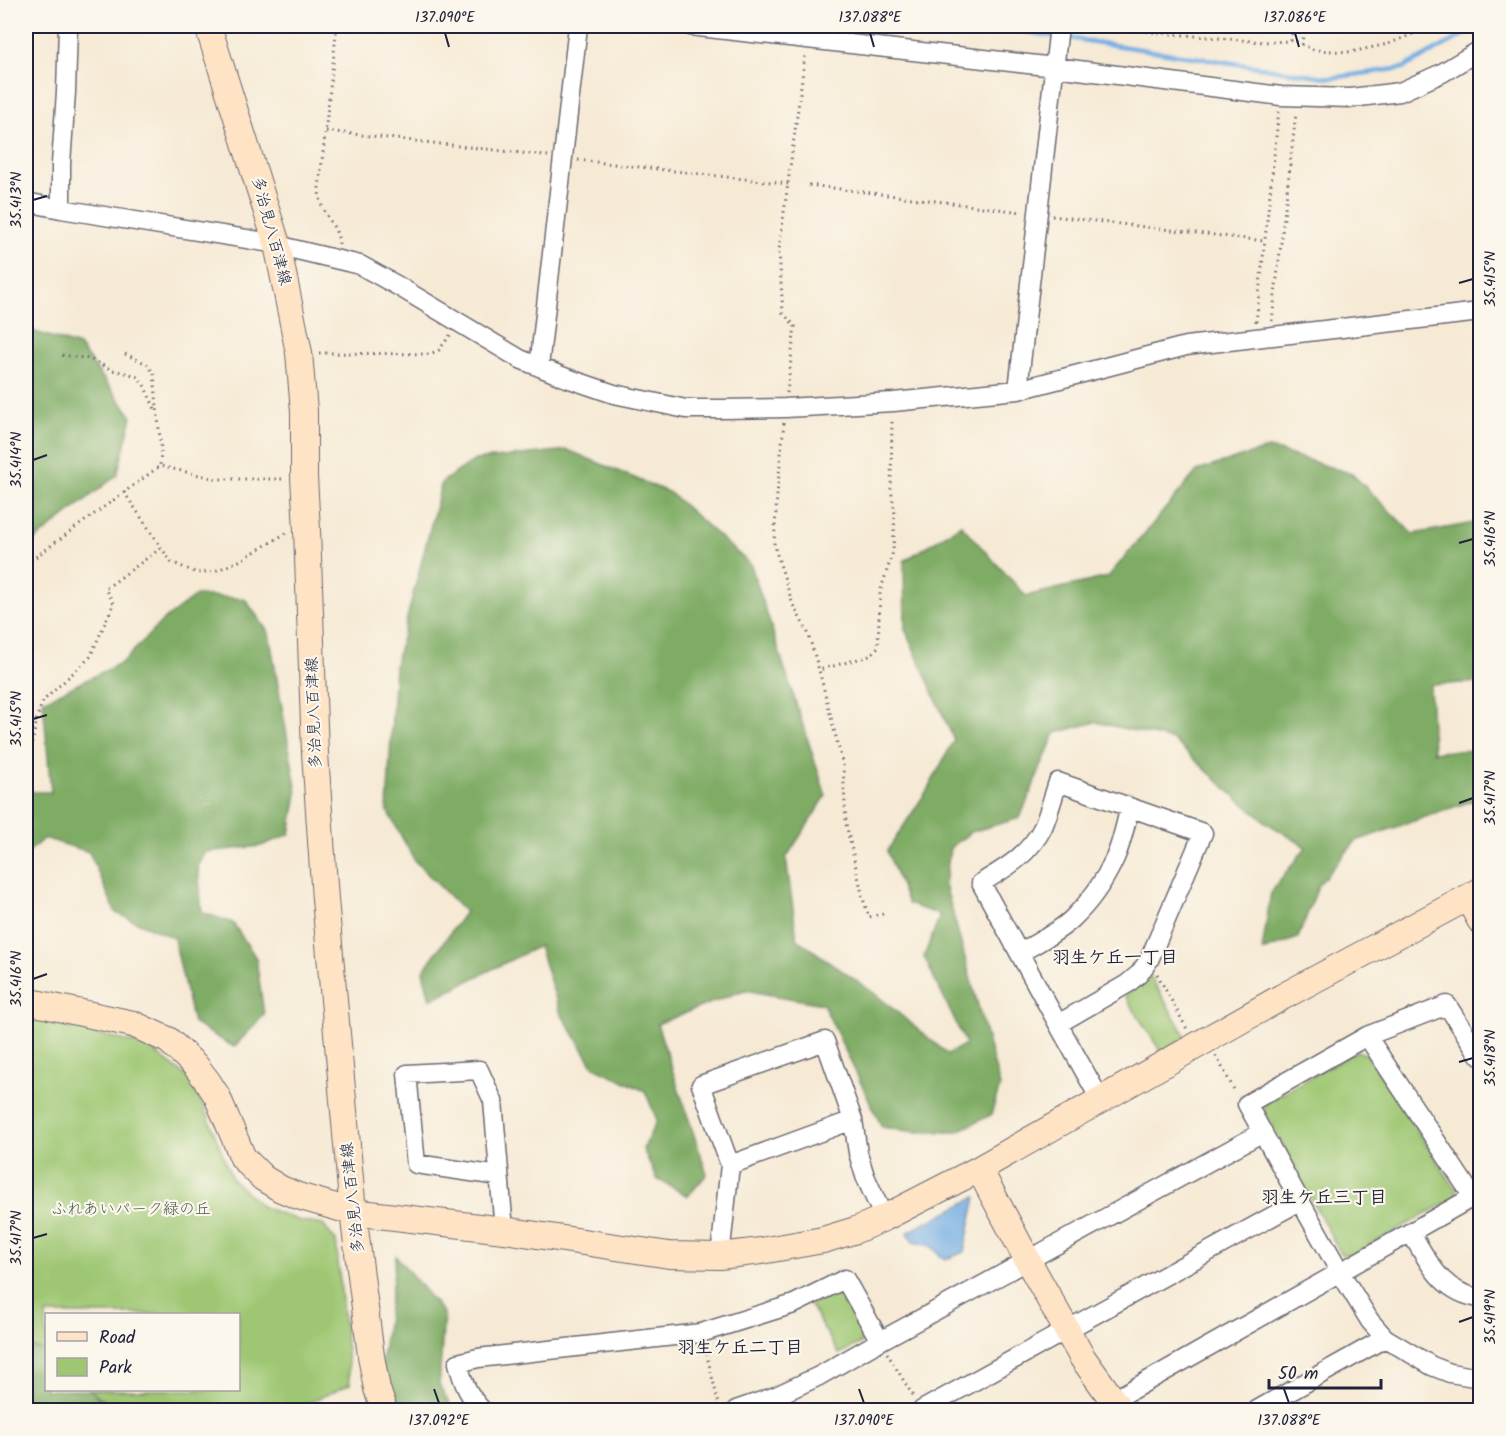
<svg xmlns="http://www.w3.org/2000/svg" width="1506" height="1436" font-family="Kalam,'Klee One',sans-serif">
	<rect width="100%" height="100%" fill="#fbf7ec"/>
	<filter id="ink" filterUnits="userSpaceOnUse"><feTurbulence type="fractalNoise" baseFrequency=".0167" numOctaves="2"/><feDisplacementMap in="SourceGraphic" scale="12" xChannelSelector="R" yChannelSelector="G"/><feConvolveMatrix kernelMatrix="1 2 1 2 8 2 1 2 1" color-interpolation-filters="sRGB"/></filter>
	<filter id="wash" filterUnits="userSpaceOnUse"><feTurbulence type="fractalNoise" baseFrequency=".008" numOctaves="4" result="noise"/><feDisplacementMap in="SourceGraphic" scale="24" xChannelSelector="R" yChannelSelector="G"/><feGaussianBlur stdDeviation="1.35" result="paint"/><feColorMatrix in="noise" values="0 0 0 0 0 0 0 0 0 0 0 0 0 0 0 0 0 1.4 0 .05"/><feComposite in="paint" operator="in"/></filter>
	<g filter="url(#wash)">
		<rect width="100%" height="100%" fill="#f6ead5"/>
		<path fill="#9fc773" stroke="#607457" stroke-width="1.5" d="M1150,976L1186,1037L1161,1052L1125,996Z
			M26,1017L147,1046L187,1077L207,1113L232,1179L263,1207L300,1221L323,1225L336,1241L350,1384L293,1410H120L88,1390H238V1314H46V1363L26,1349Z
			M1356,1051L1366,1054L1457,1191L1455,1198L1350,1256L1341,1254L1264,1111V1104Z
			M836,1291L848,1295L870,1333L865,1341L839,1354L810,1305Z"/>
		<path fill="#7fac65" stroke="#506750" stroke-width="1.5" d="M26,329L79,346L132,417L117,475L26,547Z
			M1269,448L1352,474L1413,534L1480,522V682L1430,685L1433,752L1480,750V798L1356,841L1319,884L1298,938L1262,951L1271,892L1306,847L1267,823L1239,800L1173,740L1096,722L1055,733L1020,818L971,832L950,848L945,885L1000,1086L991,1115L956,1132H915L882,1127L823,1004L744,990L657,1024L707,1174L688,1196L657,1179L643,1149L657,1120L645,1091L594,1067L560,1012L539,946L430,1000L423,971L465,912L415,861L387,810L395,665L442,482L475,460L568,450L670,493L751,565L826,796L786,858L797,939L874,993L948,1054L966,1044L924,957L940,915L908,904L887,851L928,789L954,740L905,629L904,561L961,525L1026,596L1108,577L1197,471Z
			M197,595L245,599L269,633L297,793L290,834L261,846L205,852L198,867L202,912L233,923L256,958L264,1015L234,1047L193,1023L174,938L116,913L89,852L44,838L26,854V792H51L43,701L123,662L161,622Z
			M396,1256L444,1314L439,1385L453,1410H384L381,1367Z
			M26,1345L46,1352V1390H91L111,1410H26Z"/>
		<path fill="#73ade3" stroke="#4a688f" stroke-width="1.5" d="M976,1197L964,1252L945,1260L931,1246L913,1242L908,1232Z"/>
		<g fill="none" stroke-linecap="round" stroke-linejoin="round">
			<path stroke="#73ade3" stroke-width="4.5" d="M912,26L1020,31L1053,36
				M1061,37L1331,78L1403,68L1480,26"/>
		</g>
	</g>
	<g filter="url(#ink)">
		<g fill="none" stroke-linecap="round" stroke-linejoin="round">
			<defs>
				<path id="street" d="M690,26L1055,67L1281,96L1351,98L1400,92L1442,73L1480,50
					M26,202L61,209L277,244L293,249L360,265L398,286L520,359L564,377L614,394L686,409H720L785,408L893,402L1018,390L1186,346L1480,312
					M61,209V164L66,92L68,26
					M539,367L578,26
					M1018,390L1059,26
					M1058,782L1203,833L1149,960L1139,974L1127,984L1058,1024L981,883C1006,868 1030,854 1043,827C1049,813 1053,797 1058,782Z
					M1020,953C1038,942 1057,933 1072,919C1089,903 1105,880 1115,858C1122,843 1125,824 1130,808
					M1058,1024L1100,1099
					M1367,1036L1473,1197
					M1480,1056L1447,1005L1367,1036L1247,1104L1300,1201L1340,1272L1370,1321L1385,1338L1432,1366L1450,1373L1480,1378
					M730,1165L853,1120
					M499,1176L416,1164L407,1074L479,1070L493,1101L504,1230
					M1411,1233C1429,1263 1442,1293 1480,1298
					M720,1256L730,1165L701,1085L825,1041L853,1120L858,1153L865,1176L884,1218
					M1112,1401L1480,1193
					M482,1410C468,1395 463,1383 458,1363L478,1358L701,1333L794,1304L845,1279L880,1341
					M736,1410L776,1396L819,1376L880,1341L1263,1132
					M922,1410L1300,1201
					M1257,1410L1385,1338"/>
				<path id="secondary" d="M208,26L277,244L299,353L304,411V477L307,530L315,753L325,899L353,1212L371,1356L377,1389L384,1410
					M1468,898L1480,920
					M26,1001L133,1024L168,1040L195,1065L208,1082L217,1096L243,1158L263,1178L281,1189L298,1196L353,1212L504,1230L669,1255L720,1256L761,1251L823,1240L856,1230L884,1218L979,1169L1282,997L1480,891
					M979,1169L1028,1261L1082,1357L1120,1410"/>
			</defs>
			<use href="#street" stroke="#6c6871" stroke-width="21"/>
			<use href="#secondary" stroke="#6c6871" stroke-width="28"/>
			<path stroke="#6c6871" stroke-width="3" stroke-dasharray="1.5 4.5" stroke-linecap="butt" d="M337,26L319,188C319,195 320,201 323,208C328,220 338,229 339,244
				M1099,26L1106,28L1263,42L1295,41L1314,50L1351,52L1388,44L1418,32L1430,26
				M1291,41L1293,26
				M1302,45L1304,26
				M326,131L548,156
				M578,160L788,184
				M809,185L1022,212
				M1052,216L1265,241
				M1272,321L1296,113
				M1256,322L1279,110
				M319,353L430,354L439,350L451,334
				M125,354L147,364L154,374L161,450L160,466
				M62,355L90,359L112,370L130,374L138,377L144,385L155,409
				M787,393L795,326L783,313L779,250L805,56
				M784,423L777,495L774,545L793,605L808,633L819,670
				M124,492L171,562L197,573L215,571L239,561L288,532
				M26,564L160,466L217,479H284
				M26,729L36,721
				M26,767L34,734L37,717L43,701L90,657L114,603L105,589L161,548
				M883,914L869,917L864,902L846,824L843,765L819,670L869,656L878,647L880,592L893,552L895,514L891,489L892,419
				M1157,974L1187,1029
				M1216,1056L1236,1093
				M705,1348L720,1409
				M887,1353L913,1396
				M185,1403L191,1410"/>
			<use href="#street" stroke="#fff" stroke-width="18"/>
			<use href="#secondary" stroke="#fee4c5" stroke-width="26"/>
		</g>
	</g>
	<path fill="none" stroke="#22223b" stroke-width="2" d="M445,33L449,47M870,33L874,47M1295,33L1299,47M33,200L47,196M1459,283L1473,279M33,460L47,455M1459,543L1473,539M33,719L47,715M1459,803L1473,798M33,979L47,974M1459,1062L1473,1058M33,1238L47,1234M1459,1322L1473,1317M434,1389L439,1403M859,1389L864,1403M1284,1389L1289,1403"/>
	<g text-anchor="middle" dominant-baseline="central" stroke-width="4.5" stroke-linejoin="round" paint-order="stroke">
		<g font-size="16" fill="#22223b" stroke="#fbf7ec">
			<text transform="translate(271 231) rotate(75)">多治見八百津線</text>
			<text transform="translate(314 713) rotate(-92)">多治見八百津線</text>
			<text transform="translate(353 1198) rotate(-96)">多治見八百津線</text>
		</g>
		<g font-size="16" fill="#4e5c4f" stroke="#fbf7ec">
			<text x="131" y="1209">ふれあいパーク緑の丘</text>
		</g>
		<g font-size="18" font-weight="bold" fill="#22223b" stroke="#fbf7ec">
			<text x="1115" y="958">羽生ケ丘一丁目</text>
			<text x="1324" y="1198">羽生ケ丘三丁目</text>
			<text x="740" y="1348">羽生ケ丘二丁目</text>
		</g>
	</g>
	<rect width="1506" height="1436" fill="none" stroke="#fbf7ec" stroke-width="66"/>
	<rect x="45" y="1313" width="195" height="78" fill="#fbf7ec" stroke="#a4a2a5" stroke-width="1.5"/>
	<rect x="57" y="1332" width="30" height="9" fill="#fee4c5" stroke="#a4a2a5" stroke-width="1.5"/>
	<text x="99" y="1343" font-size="18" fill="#22223b">Road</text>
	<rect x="57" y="1358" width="30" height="18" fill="#9fc773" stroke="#a4a2a5" stroke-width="1.5"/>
	<text x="99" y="1373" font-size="18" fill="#22223b">Park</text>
	<path d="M1269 1379v9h112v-9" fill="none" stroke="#22223b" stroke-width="3"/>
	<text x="1278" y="1379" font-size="18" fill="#22223b" stroke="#fbf7ec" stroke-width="4.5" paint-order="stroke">50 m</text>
	<rect x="33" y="33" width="1440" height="1370" fill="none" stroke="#22223b" stroke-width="2"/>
	<g font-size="15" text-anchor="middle" fill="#22223b">
		<text x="445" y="22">137.090°E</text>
		<text x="870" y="22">137.088°E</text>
		<text x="1295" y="22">137.086°E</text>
		<text transform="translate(16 200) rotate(-90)" y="5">35.413°N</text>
		<text transform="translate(1490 279) rotate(-90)" y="5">35.415°N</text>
		<text transform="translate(16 460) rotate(-90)" y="5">35.414°N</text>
		<text transform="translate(1490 539) rotate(-90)" y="5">35.416°N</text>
		<text transform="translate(16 719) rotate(-90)" y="5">35.415°N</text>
		<text transform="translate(1490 798) rotate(-90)" y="5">35.417°N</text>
		<text transform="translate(16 979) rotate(-90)" y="5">35.416°N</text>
		<text transform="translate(1490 1058) rotate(-90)" y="5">35.418°N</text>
		<text transform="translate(16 1238) rotate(-90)" y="5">35.417°N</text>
		<text transform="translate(1490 1317) rotate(-90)" y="5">35.419°N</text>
		<text x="439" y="1425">137.092°E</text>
		<text x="864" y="1425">137.090°E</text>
		<text x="1289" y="1425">137.088°E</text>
	</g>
</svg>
